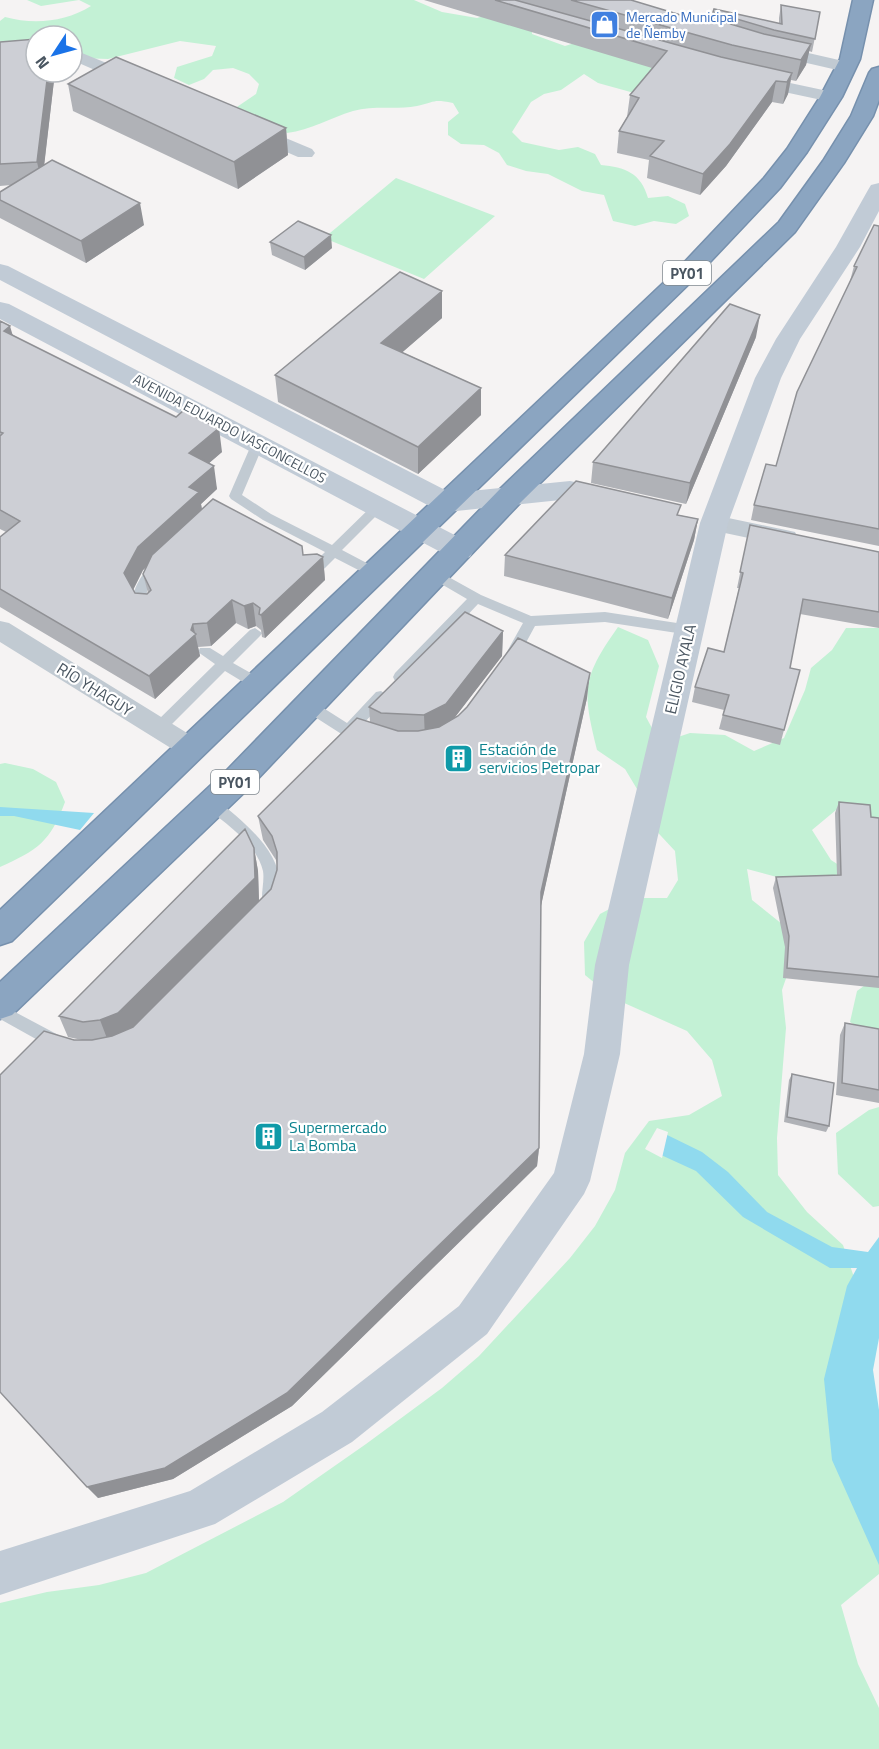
<svg xmlns="http://www.w3.org/2000/svg" width="879" height="1749" font-family="'Titillium Web',sans-serif">
	<rect width="100%" height="100%" fill="#f5f3f3"/>
	<path fill="#c3f1d5" d="M27,0H414L442,12L477,18L494,13L532,25V34L565,46L581,41L648,55L674,104L598,83L584,74L561,90L544,94L531,102L512,132L522,142L559,150L578,147L595,154L601,165C625,167 641,173 648,198L668,196L685,204L689,216L676,224L654,221L635,226L613,221L604,195L582,191L548,174L526,171L507,165L499,153L484,145L461,144L448,135V122L459,113L453,103C432,99 436,102 417,106C396,110 374,105 353,111C330,118 311,130 287,133L276,124L228,113L256,94L259,84L249,74L233,68L213,70L204,79L189,85L174,78L177,67L212,56L216,46L180,41L108,59L79,58L72,51V36H36V42L2,43L0,41V21L5,17C34,25 65,22 91,6L79,0L41,6Z
		M396,178L495,216L424,279L324,238Z
		M618,627L648,640L659,666L646,717L660,743L690,733L725,735L754,751L784,738L805,690L811,668L832,650L846,628H879V819L873,820L836,810L812,830L831,860L862,880L784,879L747,869L752,900L782,924L793,958L782,990L786,1028L777,1138L778,1175L807,1212L843,1245L859,1292L879,1515V1574L841,1605L858,1664L879,1708V1749H0V1603L47,1592L99,1585L146,1573L283,1502L366,1444L442,1388L479,1356L570,1258L595,1226L615,1190L625,1153L649,1121L689,1115L722,1096L712,1060L687,1031L613,998L585,975L584,942L600,914L630,898H667L678,880L675,851L648,822L640,794L625,769L597,750C582,690 582,678 618,627Z
		M5,763L33,769L56,782L65,802C50,842 38,850 0,867V764Z
		M879,975V1041L850,1022L857,991Z
		M879,1107V1206L873,1207L838,1174L836,1133L869,1110Z"/>
	<path fill="#90daee" d="M0,807L94,813L80,830L14,816H0Z
		M659,1131L702,1152L728,1172L767,1212L832,1247L868,1252L879,1237V1338L873,1370L879,1410V1565L832,1460L824,1379L847,1286L857,1268H830L743,1217L696,1171L648,1149Z"/>
	<path fill="#f5f3f3" d="M657,1128L668,1132L662,1158L645,1149Z"/>
	<g fill="none" stroke-linecap="round" stroke-linejoin="round">
		<defs>
			<path id="highway" d="M853,0H873L860,59L842,97L807,152L780,188L693,280L12,941L0,945V910L677,270L764,178L787,149L820,97L840,59Z
				M879,67V100L873,116L844,163L795,232L521,502L249,788L12,1015L0,1019V982L227,770L501,488L779,222L823,161L851,116L869,73L872,69Z"/>
		</defs>
		<use href="#highway" stroke="#7690ad" stroke-width="3"/>
		<path fill="#c1cad2" fill-rule="evenodd" d="M258,439L264,443L242,495L271,514L332,545L375,503H383L385,506L383,509L342,550L380,570L381,573L380,576H370L335,558L317,576H307L306,573L307,570L325,552L263,520L231,499L229,496L252,443Z
			M158,561L164,566L148,587L146,597L154,612L147,617L142,615L132,597C136,585 145,566 158,561Z
			M436,570L481,595L531,616L605,612L690,625L697,630L690,635L605,622L535,626L516,661L511,662L504,657L523,623L478,604L405,681H395L393,677L395,673L467,599L431,578L430,575Z
			M255,628L262,633L260,636L233,663L263,680L265,684L263,688H253L225,671L164,732H154L152,728L154,724L215,664L198,652L200,648H210L223,656L250,630Z
			M381,691L388,696L386,700L358,729L368,734L370,738L363,743L343,735L304,710L302,706L309,701L314,702L347,723L376,692Z
			M212,798L217,800C247,825 297,862 274,909L269,910L264,909C259,898 265,883 263,871C257,844 227,825 207,808L205,804L207,800Z
			M0,1004L64,1038L66,1043L64,1048L58,1050L52,1048L0,1019Z"/>
		<path fill="#c1cad2" fill-rule="evenodd" d="M769,44L852,63L855,67L852,71L846,72L763,53L760,49L763,45Z
			M72,49L141,77L144,81L141,85H129L72,60Z
			M753,75L837,93L840,97L837,101L831,102L747,84L744,80L747,76Z
			M252,124L312,149L315,153L312,157H298L245,134L243,130L245,126Z
			M714,515L786,530L795,532L798,538L795,544L786,546L706,529L702,523L706,517Z
			M0,621L9,623L200,741L204,748L200,755L191,758L182,755L0,642Z"/>
		<path fill="#c1cbd6" fill-rule="evenodd" d="M879,183V211L860,247L800,339L781,378L728,523L629,965L620,1054L590,1181L584,1194L487,1334L352,1442L215,1524L0,1595V1551L190,1491L322,1412L459,1306L554,1173L584,1054L595,965L700,523L755,378L776,339L836,247L868,190L871,185Z
			M0,264L8,266L451,493L570,481L622,492L626,499L622,506L612,508L570,499L447,512L437,510L0,280Z
			M0,302L9,304L470,543L474,550L470,557L460,560L450,557L0,319Z"/>
		<use href="#highway" fill="#8ba5c1" fill-rule="evenodd"/>
	</g>
	<path fill="#b0b2b7" fill-rule="evenodd" d="M424,0H631L704,22L712,18L713,12L779,24V18L781,5L820,12L812,52L809,51L806,65L796,81L791,80L788,94L783,104L772,102L726,166L700,195L647,178L649,160L617,153L619,131L627,117L630,95L652,68Z
		M0,42L55,72L44,165L144,225L86,263L0,218V192L11,185L0,186Z
		M68,84L286,128L288,155L238,189L73,111Z
		M879,226V546L751,520L754,505L776,466L850,281L854,266Z
		M270,242L332,248L305,270L272,255Z
		M442,291V318L402,352L481,388V415L418,474L278,402L275,375Z
		M0,321L13,335L222,452L209,463L217,489L201,504L202,509L303,555L323,557L325,580L265,638L262,637L261,630L256,626L248,629L236,623L211,646L198,647L200,656L155,699L0,607V537L6,532L0,529ZM146,567L143,574L148,593L147,594L135,593L133,590L143,570Z
		M756,337L686,504L591,483L593,462Z
		M679,515L698,519L694,540L668,619L504,576L505,555Z
		M750,525L879,552V628L800,614L790,668L784,730L780,745L719,729L724,710L692,702L695,687L724,652L739,588H737Z
		M503,631L502,656L454,718L587,698L541,905L539,1148L537,1166L292,1406L173,1479L98,1498L74,1040H82L68,1037L59,1016L254,848L258,871L259,901L271,889L277,870V864L276,860L263,840L258,816L370,722L369,707Z
		M839,802L871,817L879,818V988L783,978L785,947L773,888L776,877L837,875L835,813Z
		M845,1023L879,1029V1103L836,1095L840,1035Z
		M792,1074L829,1126L826,1132L784,1122L789,1080Z"/>
	<path fill="#909195" d="M811,44L806,65L796,81L801,60Z
		M48,72H55L42,184L37,162Z
		M792,73L788,94L783,104L787,82Z
		M776,81L772,102L726,166L700,195L703,174Z
		M286,128L288,155L238,189L234,162Z
		M140,203L144,225L86,263L81,241Z
		M331,235L332,248L305,270L304,257Z
		M442,291V318L382,370L381,343Z
		M760,315L756,337L686,504L690,483Z
		M10,326L17,350L4,331Z
		M481,388V415L418,474V447Z
		M219,428L222,452L193,477L189,453Z
		M214,466L217,489L201,504L203,516L143,570L130,596L124,573L138,547L189,487Z
		M698,519L694,540L668,619L672,598Z
		M323,557L325,580L265,638L261,615Z
		M232,600L236,623L211,646L207,623Z
		M253,603L256,626L248,629L244,606Z
		M193,624L200,656L155,699L149,676L191,630Z
		M503,631L502,656L446,729L425,740L424,715Z
		M590,673L587,698L539,915L541,892Z
		M254,848L258,871L259,901L126,1034L108,1041L100,1020Z
		M539,1148L537,1166L292,1406L173,1479L98,1498L87,1487Z"/>
	<path fill="#cdcfd5" stroke="#909195" stroke-width="1.5" d="M495,0H515L721,57L792,73L787,82L776,81L730,144L703,174L650,156L664,141L619,131L639,98L630,95L667,51Z
		M571,0H631L704,22L707,17L764,34L811,44L801,60L732,45Z
		M781,5L820,12L815,39L774,30L713,12L714,9L782,24Z
		M36,39V72H48L37,162L0,164V42Z
		M116,57L286,128L234,162L68,84Z
		M52,160L140,203L81,241L0,200V192Z
		M298,221L331,235L304,257L270,242Z
		M874,225L879,226V529L754,505L766,464L776,466L797,392L857,267L854,266Z
		M400,272L442,291L381,343L481,388L418,447L275,375Z
		M730,304L760,315L690,483L593,462Z
		M0,321L10,326L4,331L176,417L183,411L219,428L189,453L214,466L189,487L199,492L138,547L124,573L135,593L147,594L151,590L143,574L152,555L213,499L302,546L303,555L317,554L323,557L261,615L259,614L260,608L253,603L244,606L232,600L207,623L193,624L191,630L196,634L149,676L0,589V537L20,521L0,510V436L3,433L0,432Z
		M576,481L681,505L677,515L698,519L672,598L505,555Z
		M750,525L879,552V612L803,599L790,668L800,670L784,730L723,715L729,695L695,687L708,648L724,652L743,573L740,572Z
		M465,612L503,631L446,704L424,715L381,713L369,707Z
		M518,638L590,673L541,892L539,1148L287,1393L165,1468L87,1487L0,1392V1075L44,1031L74,1040H92L112,1036L133,1027L271,889L277,870V852L272,836L258,816L357,718L398,731H418L439,727L458,716L467,707Z
		M839,802L870,805L871,817L879,818V977L787,968L789,936L776,877L841,875Z
		M245,829L254,848L255,878L118,1013L100,1020L83,1022L59,1016Z
		M845,1023L879,1029V1090L842,1083Z
		M792,1074L834,1083L829,1126L787,1117Z"/>
	<defs>
		<symbol id="shop-square" viewBox="-11 -11 22 22"><rect x="-9" y="-9" width="18" height="18" rx="4" fill="#3f7fe0" stroke="#fff"/><path d="M-5-2.5h2.3a2.7 3.5 0 0 1 5.4 0H5L5.5 6h-11ZM-1.5-2.5h3a1.5 2.3 0 0 0-3 0Z" fill="#fff"/></symbol>
		<symbol id="building-square" viewBox="-11 -11 22 22"><rect x="-9" y="-9" width="18" height="18" rx="4" fill="#0f9aa8" stroke="#fff"/><path d="M-4-6H4V6H1V3H-1V6H-4ZM-2.5-4.3h1.7v1.8h-1.7ZM.8-4.3h1.7v1.8H.8ZM-2.5-1h1.7V.8h-1.7ZM.8-1h1.7V.8H.8Z" fill="#fff"/></symbol>
	</defs>
	<g fill-rule="evenodd">
		<use href="#shop-square" x="588" y="8" width="33" height="33"/>
		<use href="#building-square" x="442" y="742" width="33" height="33"/>
		<use href="#building-square" x="252" y="1120" width="33" height="33"/>
	</g>
	<g text-anchor="middle" dominant-baseline="central" stroke-width="4.5" stroke-linejoin="round" paint-order="stroke">
		<g font-size="14" fill="#366cbe" stroke="#fff" text-anchor="start">
			<text x="626" y="16">Mercado Municipal<tspan x="626" dy="16">de Ñemby</tspan></text>
		</g>
		<g font-size="14" fill="#4a5661" stroke="#fff">
			<text transform="translate(230 428) rotate(28)">AVENIDA EDUARDO VASCONCELLOS</text>
		</g>
		<g fill="#fff" stroke="#808990" stroke-width="1.5">
			<rect x="663" y="261" width="48" height="24" rx="4.5"/>
			<rect x="211" y="770" width="48" height="24" rx="4.5"/>
		</g>
		<g font-size="15" font-weight="bold" fill="#4a5661">
			<text x="687" y="273">PY01</text>
			<text x="235" y="782">PY01</text>
		</g>
		<g font-size="16" fill="#4a5661" stroke="#fff">
			<text transform="translate(680 669) rotate(-77)">ELIGIO AYALA</text>
			<text transform="translate(95 689) rotate(32)">RÍO YHAGUY</text>
		</g>
		<g font-size="16" fill="#0d838f" stroke="#fff" text-anchor="start">
			<text x="479" y="749">Estación de<tspan x="479" dy="18">servicios Petropar</tspan></text>
			<text x="289" y="1127">Supermercado<tspan x="289" dy="18">La Bomba</tspan></text>
		</g>
	</g>
	<g transform="translate(54 54) rotate(234)"><circle r="28" fill="#ffffff" stroke="#b7bbc0" stroke-width="1.5"/>
	<path d="M0-4.5L10 22L0 15L-10 22Z" fill="#1a73e8"/>
	<text y="-9" font-size="16" font-weight="bold" text-anchor="middle" fill="#4a5661">N</text>
	</g>
</svg>
